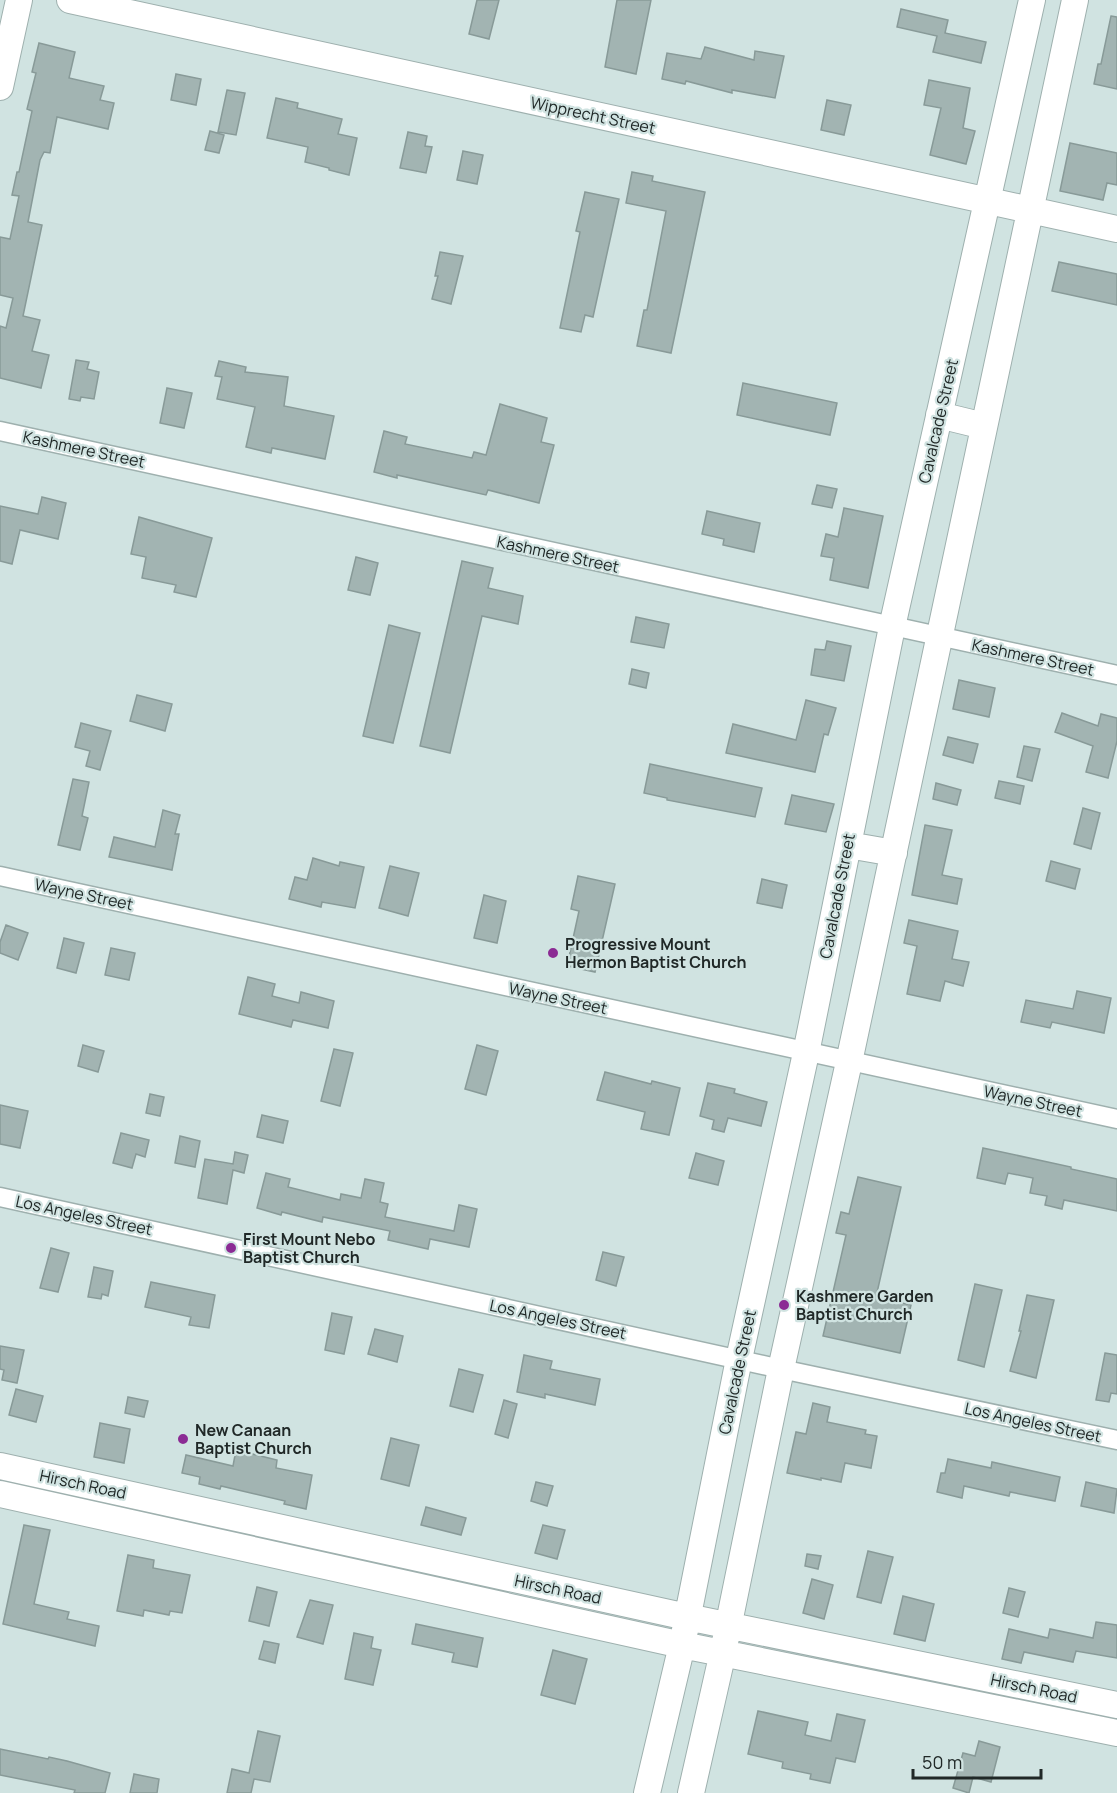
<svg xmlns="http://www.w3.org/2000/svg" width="1117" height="1793" font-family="Manrope,sans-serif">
	<rect width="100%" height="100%" fill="#d0e3e1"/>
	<path fill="#a2b4b2" stroke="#889a98" stroke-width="1.5" d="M477,0H499L489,39L469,34Z
		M617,0H651L636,74L605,67Z
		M901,9L948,20L945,33L986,42L981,63L933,52L937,36L897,27Z
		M1111,16L1117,17V89L1094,84L1098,64H1101Z
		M39,43L75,52L69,78L104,86L100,100L114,103L108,129L57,117L50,153L44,152L40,160L28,222L42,225L23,316L40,320L32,351L49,355L41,388L0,378V326L6,328L13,298L0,295V237L10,239L19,196L12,195L17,172H19L32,111L27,109L36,73L32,72Z
		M705,47L754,60L755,51L784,56L775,98L732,90V93L686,81L685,84L662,79L667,53L701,59Z
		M176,74L201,79L196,105L171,100Z
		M929,80L970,88L963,128L975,131L966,164L930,155L941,108L924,105Z
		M227,90L245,93L236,135L218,132Z
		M276,98L298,103L297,108L342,119L338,134L357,138L349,175L329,170V168L305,162L308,147L267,138Z
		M827,100L851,105L844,135L821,130Z
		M210,131L224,135L219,153L205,150Z
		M408,132L427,136L425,146L432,147L426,173L400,168Z
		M1070,143L1117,153V185L1107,183L1103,200L1060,191Z
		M463,151L483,155L477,184L457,180Z
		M632,172L653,176L652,181L705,192L671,353L637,346L644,310H647L666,211L626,203Z
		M585,192L619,199L593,317L585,315L581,332L560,328L580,232L576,231Z
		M440,252L463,256L451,304L432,299L438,276H435Z
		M1059,262L1117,274V305L1052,291Z
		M76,360L89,362L87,369L99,372L94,399L81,397L80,401L69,399Z
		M219,361L246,367L245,372L288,377L284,406L334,416L325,459L272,448L271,453L246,447L255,407L217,399L222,377L215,376Z
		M743,383L837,403L830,435L737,415Z
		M167,388L192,393L184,428L160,423Z
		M500,404L547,418L541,442L554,445L539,503L488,490L486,495L397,475V478L374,472L384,431L407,437L405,444L472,458L474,452L486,455Z
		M817,485L837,489L832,508L812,504Z
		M42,497L66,503L58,539L20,530L12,564L0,561V506L38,514Z
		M844,508L883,516L868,588L830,580L834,558L821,556L826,534L838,537Z
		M707,511L760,523L754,552L723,545L724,539L702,534Z
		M139,517L212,538L196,597L174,592L176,585L142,578L146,557L131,554Z
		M356,557L378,563L370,595L348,590Z
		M462,561L493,568L488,588L523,596L518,624L482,616L450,753L420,746Z
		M636,617L669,624L664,648L631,642Z
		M389,625L420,633L393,743L363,736Z
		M827,641L851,646L844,681L811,675L815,649L825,650Z
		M632,669L649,673L646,688L629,684Z
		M959,680L995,688L989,717L953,709Z
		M137,695L172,704L165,731L130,721Z
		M806,700L836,708L828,735L824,734L815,772L726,753L733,724L796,740Z
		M1062,713L1098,726L1101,714L1117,718V741L1108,778L1086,772L1093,746L1055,732Z
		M81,723L111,731L100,770L86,766L90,751L75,747Z
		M948,737L978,744L973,763L943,755Z
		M1024,746L1040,749L1032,781L1017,777Z
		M650,764L762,788L755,817L667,800V798L644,793Z
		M73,779L89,782L82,816L88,818L80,850L58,845Z
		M999,781L1024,786L1020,804L995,798Z
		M936,783L961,790L957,805L933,799Z
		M792,795L834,804L826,832L785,824Z
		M1083,808L1100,813L1091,849L1074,844Z
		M163,810L180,815L175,834H179L172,870L109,857L114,837L155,847Z
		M925,825L952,830L942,875L962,879L957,904L912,895Z
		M313,858L339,866L340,862L364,867L355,908L322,902L321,907L289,899L295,877L307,880Z
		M1051,861L1080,869L1075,889L1046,881Z
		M390,866L419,873L408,916L379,908Z
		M578,876L615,884L595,972L567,966L579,911L571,909Z
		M762,879L787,885L782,908L757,903Z
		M484,895L506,901L497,943L474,938Z
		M909,920L958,931L952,959L969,962L963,986L945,981L940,1001L907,994L917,946L904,943Z
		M6,925L28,933L18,960L0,953V942Z
		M64,938L84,943L76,973L57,968Z
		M111,948L135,953L129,980L105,975Z
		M248,977L275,984L272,996L299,1003L301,992L334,1001L328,1028L293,1020L291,1027L239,1014Z
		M1077,991L1111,998L1104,1033L1052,1022L1050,1028L1021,1022L1026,1000L1073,1009Z
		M83,1045L104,1051L98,1072L78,1066Z
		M477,1045L498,1051L486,1095L465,1089Z
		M334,1049L353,1053L340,1106L321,1101Z
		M605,1072L651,1084L652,1081L680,1088L669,1135L641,1129L645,1112L597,1100Z
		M708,1083L735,1089L734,1093L767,1102L761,1126L728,1118L724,1132L712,1129L714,1120L700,1116Z
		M150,1094L164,1097L160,1116L146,1113Z
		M0,1105L28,1111L20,1148L0,1144Z
		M262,1115L288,1121L283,1143L257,1137Z
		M121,1133L149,1140L145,1157L136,1154L132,1168L113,1163Z
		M180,1136L200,1141L195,1167L175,1163Z
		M983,1148L1071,1167V1169L1117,1179V1211L1064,1200L1062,1209L1045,1205L1047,1196L1030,1193L1033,1178L1008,1173L1005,1184L977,1178Z
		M235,1152L248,1155L244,1173L233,1170L227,1204L198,1198L205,1159L233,1164Z
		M696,1153L724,1161L718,1185L689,1178Z
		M266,1173L290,1179L288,1187L340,1200L341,1194L361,1198L365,1179L384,1183L380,1202L388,1204L385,1217L454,1231L459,1205L477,1209L469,1247L430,1239L428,1249L388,1240L390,1231L323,1217L322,1222L282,1212L281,1215L257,1208Z
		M858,1177L901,1187L876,1297L911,1305L900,1353L823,1336L846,1235L836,1233L841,1212L849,1214Z
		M51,1248L69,1253L58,1292L40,1288Z
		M603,1252L624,1257L616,1286L596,1280Z
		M94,1267L113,1271L108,1296L102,1294L101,1299L88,1297Z
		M151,1282L215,1295L209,1328L189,1325L191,1317L145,1307Z
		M975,1284L1002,1290L984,1367L958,1360Z
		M1027,1295L1054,1300L1036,1378L1010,1371L1021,1331H1019Z
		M332,1313L352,1317L344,1354L325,1350Z
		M375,1329L403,1336L397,1362L368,1354Z
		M0,1346L24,1350L17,1383L2,1380L4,1370L0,1369Z
		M1105,1353L1117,1355V1394L1111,1393L1109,1402L1096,1400Z
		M524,1355L552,1361L550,1369L600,1379L595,1405L545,1394V1398L517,1392Z
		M459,1369L483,1375L473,1412L450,1406Z
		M16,1389L43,1396L36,1422L9,1415Z
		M128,1397L148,1401L144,1417L125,1413Z
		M504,1400L517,1404L508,1438L495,1434Z
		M813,1403L830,1407L827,1422L866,1430L865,1434L877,1436L871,1468L845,1463L841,1482L821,1478V1480L787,1473L796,1432L806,1434Z
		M100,1423L130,1429L124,1463L94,1457Z
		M391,1438L419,1445L409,1486L381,1479Z
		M236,1450L277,1460L276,1468L312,1475L306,1509L284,1504L285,1501L221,1486L220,1489L199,1484L200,1477L182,1473L186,1455L233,1466Z
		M948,1459L991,1468L992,1462L1060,1477L1055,1501L1010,1492L1009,1496L964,1486L962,1498L937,1492L941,1473H945Z
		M536,1482L553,1486L547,1506L531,1501Z
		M1086,1482L1117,1489L1114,1513L1081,1506Z
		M426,1507L466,1518L461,1535L421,1525Z
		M24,1525L50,1530L34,1604L69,1612L67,1619L99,1626L95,1646L3,1624Z
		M543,1525L565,1530L557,1559L535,1553Z
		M868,1551L893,1557L881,1603L857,1597Z
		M807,1554L821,1556L818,1569L805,1566Z
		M128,1555L154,1560L153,1568L190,1575L182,1613L170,1611L169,1615L144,1610L143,1616L117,1611Z
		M812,1579L833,1585L824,1619L803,1613Z
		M257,1587L277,1592L269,1626L249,1621Z
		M1009,1588L1025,1592L1018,1617L1003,1613Z
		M903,1596L934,1604L925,1641L894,1634Z
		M310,1600L333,1605L323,1644L297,1637Z
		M1096,1622L1117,1625V1658L1076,1651L1073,1662L1024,1652L1021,1663L1002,1659L1009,1629L1048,1638L1050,1629L1093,1638Z
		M416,1624L483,1638L477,1667L452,1662L454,1653L412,1644Z
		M354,1633L373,1637L371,1648L381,1650L373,1685L345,1679Z
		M264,1641L279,1644L275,1663L259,1659Z
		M553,1650L587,1659L575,1704L541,1695Z
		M758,1711L808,1722L805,1735L831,1741L837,1714L865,1720L855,1762L836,1758L830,1783L810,1779L811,1774L782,1768L783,1762L748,1754Z
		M258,1731L280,1736L270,1782L254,1779L251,1793H227L232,1769L249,1773Z
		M979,1741L1000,1747L991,1782L973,1777L969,1793L953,1788L963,1753L975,1756Z
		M0,1749L48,1759L49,1757L67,1761L110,1773L105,1793H74L75,1790L0,1775Z
		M134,1774L159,1779L157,1793H130Z"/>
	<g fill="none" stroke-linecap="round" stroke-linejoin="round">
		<defs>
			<path id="street" d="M0,431L1117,675
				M0,876L1117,1119
				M0,1197L781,1369L1117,1440"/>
			<path id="secondary" d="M70,0L1117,229
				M0,87L19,0
				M939,415L984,426
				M848,845L894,853
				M0,1466L687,1617L1117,1705
				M0,1494L682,1645L1117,1733
				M647,1793L682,1645L739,1359L806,1053L892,627L1032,0
				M691,1793L723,1652L781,1369L849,1062L1075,0"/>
		</defs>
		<use href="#street" stroke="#9eb0ae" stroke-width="21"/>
		<use href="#secondary" stroke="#9eb0ae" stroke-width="28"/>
		<use href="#street" stroke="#fff" stroke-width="18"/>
		<use href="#secondary" stroke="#fff" stroke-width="26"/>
	</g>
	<g fill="#8b2b94" stroke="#d0e3e1" stroke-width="2">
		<circle cx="553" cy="953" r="6"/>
		<circle cx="231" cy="1248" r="6"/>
		<circle cx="784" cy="1305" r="6"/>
		<circle cx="183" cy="1439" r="6"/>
	</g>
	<g text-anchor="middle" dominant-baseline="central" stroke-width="4.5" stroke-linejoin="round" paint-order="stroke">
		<g font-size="16" fill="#202827" stroke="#d0e3e1">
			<text transform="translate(593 115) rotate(12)">Wipprecht Street</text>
			<text transform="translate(938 421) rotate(-77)">Cavalcade Street</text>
			<text transform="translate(84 449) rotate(12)">Kashmere Street</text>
			<text transform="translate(558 554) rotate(12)">Kashmere Street</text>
			<text transform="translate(1033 657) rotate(12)">Kashmere Street</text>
			<text transform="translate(84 894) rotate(12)">Wayne Street</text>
			<text transform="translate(837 896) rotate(-79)">Cavalcade Street</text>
			<text transform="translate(558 998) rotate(12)">Wayne Street</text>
			<text transform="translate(1033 1101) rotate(12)">Wayne Street</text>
			<text transform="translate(84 1215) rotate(12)">Los Angeles Street</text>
			<text transform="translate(558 1319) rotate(12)">Los Angeles Street</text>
			<text transform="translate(737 1372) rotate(-78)">Cavalcade Street</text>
			<text transform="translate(1033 1422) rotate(12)">Los Angeles Street</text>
			<text transform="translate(83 1484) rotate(12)">Hirsch Road</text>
			<text transform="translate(558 1589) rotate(12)">Hirsch Road</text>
			<text transform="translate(1034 1688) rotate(12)">Hirsch Road</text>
		</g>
		<g font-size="16" font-weight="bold" fill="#202827" stroke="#d0e3e1" text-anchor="start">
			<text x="565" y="944">Progressive Mount<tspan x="565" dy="18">Hermon Baptist Church</tspan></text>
			<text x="243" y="1239">First Mount Nebo<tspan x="243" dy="18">Baptist Church</tspan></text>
			<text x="796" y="1296">Kashmere Garden<tspan x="796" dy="18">Baptist Church</tspan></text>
			<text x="195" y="1430">New Canaan<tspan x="195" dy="18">Baptist Church</tspan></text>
		</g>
	</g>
	<path d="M913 1769v9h128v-9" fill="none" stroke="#202827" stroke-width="3"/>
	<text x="922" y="1769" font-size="18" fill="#202827" stroke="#d0e3e1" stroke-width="4.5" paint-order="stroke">50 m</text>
</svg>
